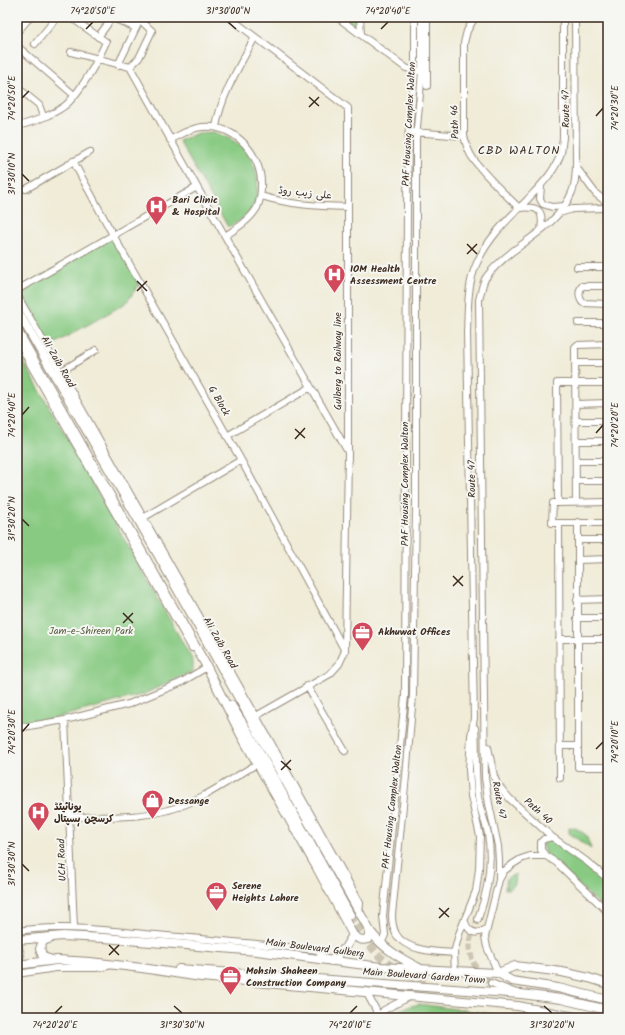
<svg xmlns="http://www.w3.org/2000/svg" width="625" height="1035" font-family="Kalam,'Playpen Sans Arabic',sans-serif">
	<rect width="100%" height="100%" fill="#f6f6f2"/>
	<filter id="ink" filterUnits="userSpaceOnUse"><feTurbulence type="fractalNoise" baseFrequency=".025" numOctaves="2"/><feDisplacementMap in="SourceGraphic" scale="8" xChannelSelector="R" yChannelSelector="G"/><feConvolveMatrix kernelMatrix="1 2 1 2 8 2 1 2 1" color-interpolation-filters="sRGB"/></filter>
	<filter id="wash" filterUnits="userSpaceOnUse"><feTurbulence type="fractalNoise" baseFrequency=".012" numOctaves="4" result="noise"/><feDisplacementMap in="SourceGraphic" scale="16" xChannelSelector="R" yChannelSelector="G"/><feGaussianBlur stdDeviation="0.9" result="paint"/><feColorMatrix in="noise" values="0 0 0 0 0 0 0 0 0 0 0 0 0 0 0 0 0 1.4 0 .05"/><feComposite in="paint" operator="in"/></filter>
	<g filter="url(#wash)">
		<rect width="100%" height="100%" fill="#f0ecd8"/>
		<path fill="#88ca82" stroke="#627a50" d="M341,17H359V31Z
			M214,132C223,136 234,140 241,146C257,159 263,191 252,208C246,217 238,222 228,227L179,141L198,133Z
			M113,235L140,283L126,303L47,348L17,290Z
			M17,350L193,661V671L144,694L52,719L17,724Z
			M569,828H576L586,835L591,849L569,833Z
			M552,837L608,879V912L546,856L541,842Z
			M516,874L515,883L509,889H505L507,878Z
			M419,1004L521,1018H384L401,1009Z"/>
	</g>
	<g filter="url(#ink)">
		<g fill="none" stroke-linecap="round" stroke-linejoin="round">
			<path stroke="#ccc5b3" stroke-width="6" stroke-dasharray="6 3" stroke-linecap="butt" d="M478,919C475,926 472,933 470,940C467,956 478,975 491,983"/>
			<path stroke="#ccc5b3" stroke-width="8" stroke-dasharray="8 4" stroke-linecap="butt" d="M350,915C362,934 373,953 391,966C401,974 414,977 426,980"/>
			<defs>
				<path id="minor" d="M111,17L136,28
					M229,17L348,108V453L345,651L339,664L330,674L256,716
					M337,17L406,68L415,71H427
					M360,17L361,34
					M422,17V71L416,139V508L413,695L407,766L392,915C392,921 393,928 396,934C405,951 437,952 454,953
					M475,17L467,31L464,43V136C466,144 468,151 472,157C482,173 505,194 519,208C539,206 544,210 541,230
					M19,30L30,17
					M98,37L107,25L111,17
					M35,44L57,17
					M17,46L74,95
					M71,52L130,67L197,187
					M118,65L138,24
					M130,67L139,58L152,31L137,17
					M427,86V17
					M17,87L39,105L43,116
					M17,126C31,123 58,113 68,103C83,87 97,62 106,42L76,21L72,17
					M216,127C221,95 240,65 255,37
					M413,132L464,136
					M170,140C180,135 190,128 202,127C234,123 263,155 261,187C261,194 260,201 257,208C250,220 237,228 225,236
					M73,161L113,235L241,460L344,649
					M576,167L596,194L604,200
					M541,186L540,199L543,204L552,207L564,206
					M26,189L90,152
					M261,196C291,205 317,206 348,207
					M559,213L573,209L603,208
					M577,267H608
					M608,286H582C578,291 579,299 583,303L608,304
					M17,290L197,187L348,452
					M17,295L256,716L360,903L359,912
					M578,323H608
					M18,339L30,364L192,648
					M575,363H608
					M60,372L96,350
					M576,404L608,403
					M576,421H608
					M227,436L311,387
					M576,441H608
					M576,461H608
					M576,481H608
					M576,502L575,347L577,345L608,344
					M558,503L608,502
					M143,518L241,460
					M578,522V767H608
					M559,523H608
					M578,540H608
					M578,560L608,559
					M577,600L608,599
					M577,618H608
					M559,639H608
					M307,686L345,751
					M65,720L74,928
					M17,728L65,720L129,704L180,683L207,667L205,665
					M475,728C477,753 474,778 479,802C481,813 486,823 488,834C493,864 488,891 478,919
					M560,746H578
					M488,747L494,776L497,784L510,799L552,837L586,861L608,879
					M560,778L559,523H552L553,503H558L557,383H608
					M70,817C102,816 136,819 168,810C200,802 229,780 257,764
					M546,856L541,850V842L544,839L552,837
					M499,880L504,871L513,864L521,859L530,856H546L557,863L608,912
					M465,922C469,933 477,936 487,928
					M17,931C63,924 110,931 157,935C211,940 264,944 318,950L325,960
					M381,944L385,935L383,916L405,696L407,204L408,139L415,71V17
					M455,971L454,953L459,934L476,891L479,869L480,836L471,796L469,770L471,736L474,718L467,332C468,310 467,286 476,265C487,239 507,220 527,200C540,186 555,172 561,153C562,148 562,143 563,138V17
					M498,973L487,947L485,937L499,880V860L498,846L489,804L485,778L479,300C481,293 482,285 485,279C492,268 503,259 513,251C535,235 562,218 572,192C576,183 576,172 576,162L575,17
					M17,974L56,968H96L108,966
					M491,983L514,992
					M366,992L376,1010V1018
					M377,1018L384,1010L411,996"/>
				<path id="major" d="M17,310L139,521L370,931C383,949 402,959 421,969
					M17,330L207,667L241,735L316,866L353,935L345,948L331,961
					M231,705L250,735L350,915
					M353,935C358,939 361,941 368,939L370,931
					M51,938L43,941L40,949L43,957L52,960
					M17,940L63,936L104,938L257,951L381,967L475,972L498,973L515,966L562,972L589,978L608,984
					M17,944L20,955L17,961
					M17,965L57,960L90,962L142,968L201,977L518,1006L580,1018
					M179,969L521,994L561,999L608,1010
					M498,973L512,981L558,988L608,1000"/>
			</defs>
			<use href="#minor" stroke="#968b7b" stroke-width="8"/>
			<use href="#major" stroke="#968b7b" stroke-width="10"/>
			<use href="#minor" stroke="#fff" stroke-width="6"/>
			<use href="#major" stroke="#fff" stroke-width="8"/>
		</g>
	</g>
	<path fill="none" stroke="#3b2a1e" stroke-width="1.5" d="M228,22L236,29M86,29L93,22M381,29L388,22M309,97L319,106M22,98L29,91M309,107L319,97M596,116L603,108M22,174L29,181M467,244L477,254M467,254L477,244M137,281L147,291M137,291L147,281M22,415L29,407M295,429L305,438M596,433L603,425M295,439L305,428M22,519L29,526M453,576L463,586M453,586L463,576M123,613L133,623M123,623L133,613M22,732L29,724M596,749L603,742M281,761L291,770M281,770L291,760M22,864L29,871M439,908L449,917M439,918L449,908M109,945L119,955M109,955L119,945M174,1006L182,1013M544,1006L552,1013M55,1013L62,1006M350,1013L357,1006"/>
	<defs>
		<symbol id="hospital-pin" viewBox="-11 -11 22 30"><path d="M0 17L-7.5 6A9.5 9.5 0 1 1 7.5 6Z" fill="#d1495b" stroke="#f6f6f2"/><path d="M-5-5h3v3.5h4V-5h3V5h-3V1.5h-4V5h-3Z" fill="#fff"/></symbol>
		<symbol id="office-pin" viewBox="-11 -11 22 30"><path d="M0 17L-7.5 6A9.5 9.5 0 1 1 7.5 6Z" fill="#d1495b" stroke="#f6f6f2"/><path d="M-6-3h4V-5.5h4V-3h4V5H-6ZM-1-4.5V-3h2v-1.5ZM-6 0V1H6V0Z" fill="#fff"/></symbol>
		<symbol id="shop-pin" viewBox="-11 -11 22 30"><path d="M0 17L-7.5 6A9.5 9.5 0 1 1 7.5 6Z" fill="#d1495b" stroke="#f6f6f2"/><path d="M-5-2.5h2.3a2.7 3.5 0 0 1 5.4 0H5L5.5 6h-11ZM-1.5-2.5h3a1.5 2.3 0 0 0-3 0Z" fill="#fff"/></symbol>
	</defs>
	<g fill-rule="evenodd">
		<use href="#hospital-pin" x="144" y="194" width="25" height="34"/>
		<use href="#hospital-pin" x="322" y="262" width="25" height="34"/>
		<use href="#office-pin" x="350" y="620" width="25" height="34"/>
		<use href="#shop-pin" x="140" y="788" width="25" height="34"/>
		<use href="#hospital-pin" x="26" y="800" width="25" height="34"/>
		<use href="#office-pin" x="204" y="880" width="25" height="34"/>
		<use href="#office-pin" x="218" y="964" width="25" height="34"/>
	</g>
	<g text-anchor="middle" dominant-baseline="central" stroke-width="4" stroke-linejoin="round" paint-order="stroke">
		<g font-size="10" fill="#3b2a1e" stroke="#f6f6f2">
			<text transform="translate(566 109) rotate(-91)">Route 47</text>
			<text transform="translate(455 122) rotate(-92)">Path 46</text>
			<text transform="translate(409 124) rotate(-87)">PAF Housing Complex Walton</text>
			<text transform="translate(305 193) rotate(6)">علی زیب روڈ</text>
			<text transform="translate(338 361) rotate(-90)">Gulberg to Railway line</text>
			<text transform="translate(58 362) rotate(60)">Ali Zaib Road</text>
			<text transform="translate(219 401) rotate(60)">G Block</text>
			<text transform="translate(472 479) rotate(-91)">Route 47</text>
			<text transform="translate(405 484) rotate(-90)">PAF Housing Complex Walton</text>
			<text transform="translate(220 643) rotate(60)">Ali Zaib Road</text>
			<text transform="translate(499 800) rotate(79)">Route 47</text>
			<text transform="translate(392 807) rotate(-84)">PAF Housing Complex Walton</text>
			<text transform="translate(538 811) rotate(42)">Path 40</text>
			<text transform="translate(62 860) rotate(-92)">UCH Road</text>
			<text transform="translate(315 948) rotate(7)">Main Boulevard Gulberg</text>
			<text transform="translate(424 976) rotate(4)">Main Boulevard Garden Town</text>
		</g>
		<g font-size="10" font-weight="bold" fill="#3b2a1e" stroke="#f6f6f2" text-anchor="start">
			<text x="172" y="200">Bari Clinic<tspan x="172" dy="12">&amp; Hospital</tspan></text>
			<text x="350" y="269">IOM Health<tspan x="350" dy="12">Assessment Centre</tspan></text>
			<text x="378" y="632">Akhuwat Offices</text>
			<text x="168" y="801">Dessange</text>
			<text x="54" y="807">یونائیٹڈ<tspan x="54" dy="12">کرسچن ہسپتال</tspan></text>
			<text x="232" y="886">Serene<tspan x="232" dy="12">Heights Lahore</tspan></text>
			<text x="246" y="971">Mohsin Shaheen<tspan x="246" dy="12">Construction Company</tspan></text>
		</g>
		<g font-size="10" fill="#525a3c" stroke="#f6f6f2">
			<text x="91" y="631">Jam-e-Shireen Park</text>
		</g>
		<g font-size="12" letter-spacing="1" fill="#3b2a1e" stroke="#f6f6f2">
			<text x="519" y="150">CBD WALTON</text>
		</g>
	</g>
	<rect width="625" height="1035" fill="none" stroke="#f6f6f2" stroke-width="44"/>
	<rect x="22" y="22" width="581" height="991" fill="none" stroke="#3b2a1e" stroke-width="1.5"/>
	<g font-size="10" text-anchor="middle" fill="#3b2a1e">
		<text x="93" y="14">74°20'50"E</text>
		<text x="228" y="14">31°30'00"N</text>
		<text x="388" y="14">74°20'40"E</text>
		<text transform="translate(11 98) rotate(-90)" y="4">74°20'50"E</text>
		<text transform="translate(614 108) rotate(-90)" y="4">74°20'30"E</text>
		<text transform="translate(11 174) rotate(-90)" y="4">31°30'10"N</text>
		<text transform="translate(11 415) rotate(-90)" y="4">74°20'40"E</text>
		<text transform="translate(614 425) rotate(-90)" y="4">74°20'20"E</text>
		<text transform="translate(11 519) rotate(-90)" y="4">31°30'20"N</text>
		<text transform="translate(11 732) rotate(-90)" y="4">74°20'30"E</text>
		<text transform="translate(614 742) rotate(-90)" y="4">74°20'10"E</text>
		<text transform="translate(11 864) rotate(-90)" y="4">31°30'30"N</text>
		<text x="55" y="1028">74°20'20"E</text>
		<text x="182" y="1028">31°30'30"N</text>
		<text x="350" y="1028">74°20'10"E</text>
		<text x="552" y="1028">31°30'20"N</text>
	</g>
</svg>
